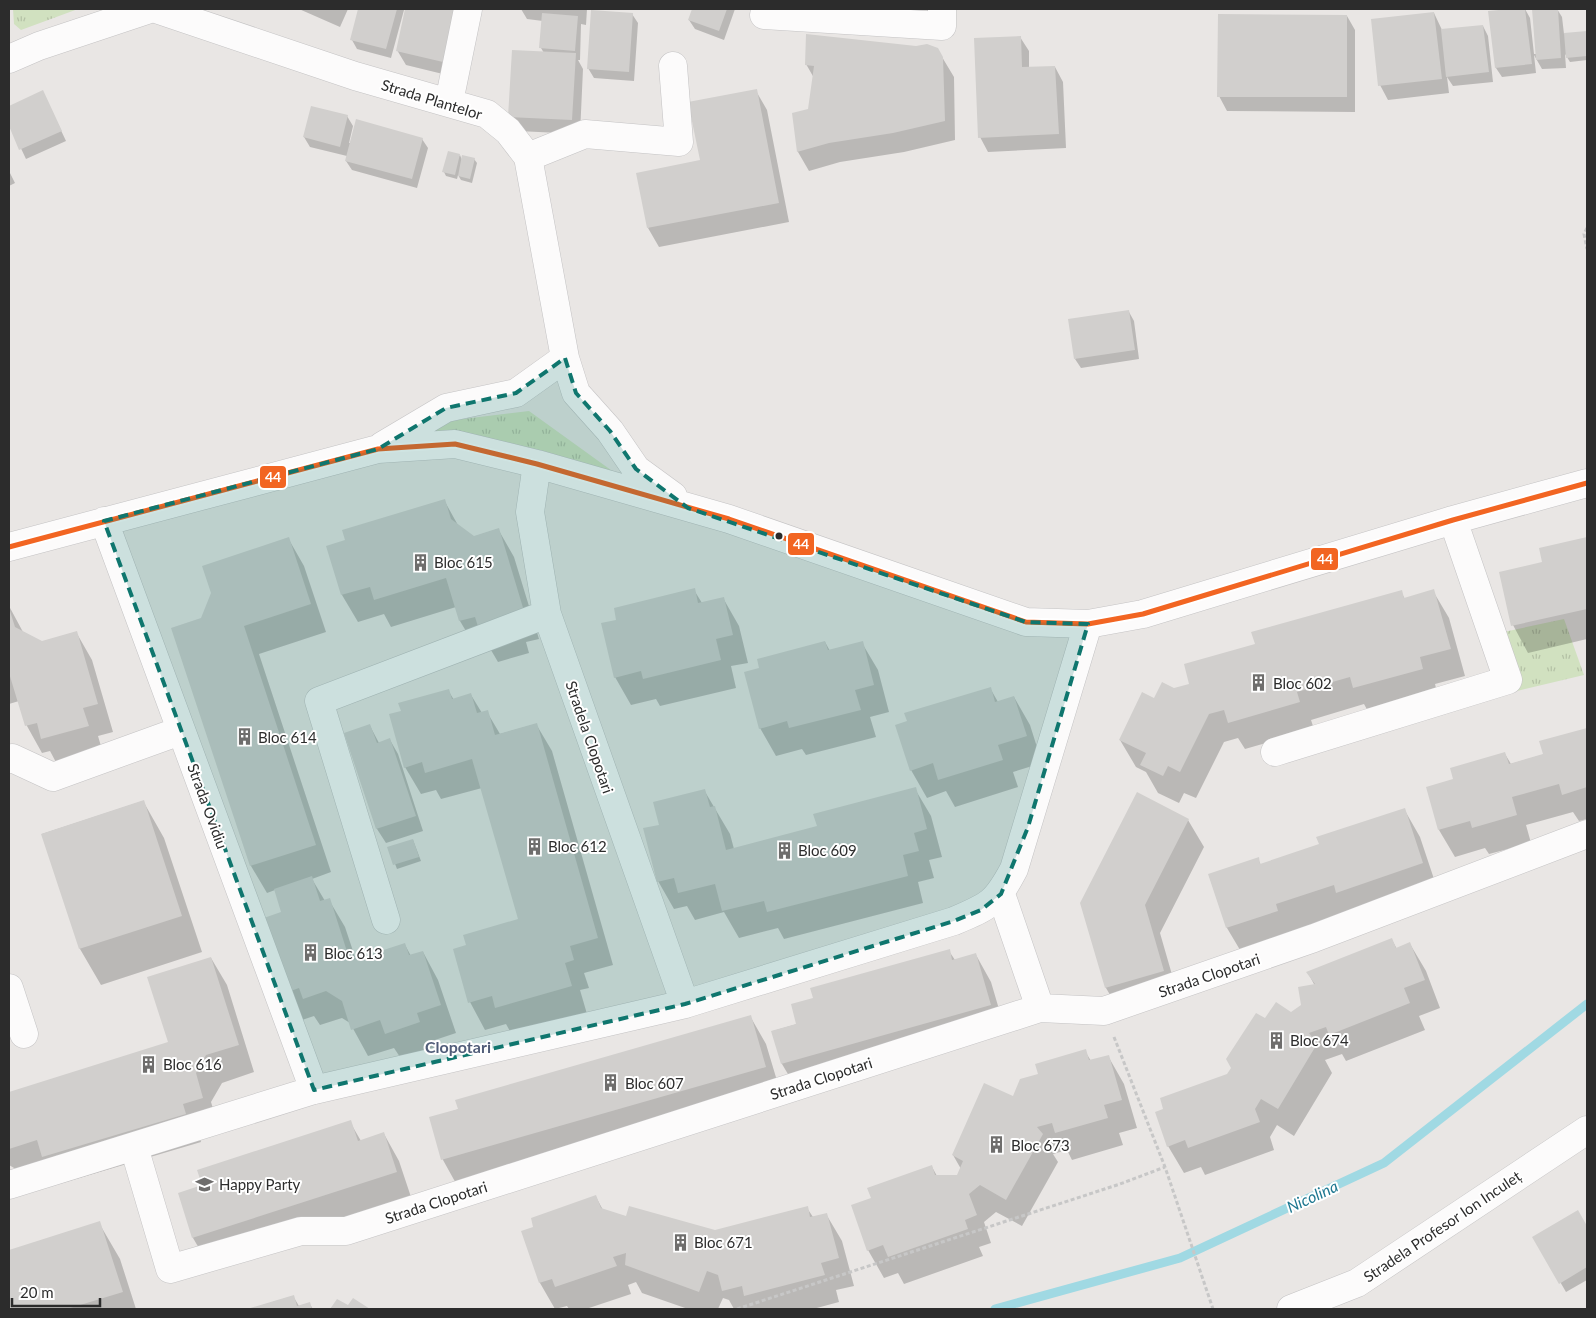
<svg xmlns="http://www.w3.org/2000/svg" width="1596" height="1318" font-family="Lato,sans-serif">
	<defs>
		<pattern id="grass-tufts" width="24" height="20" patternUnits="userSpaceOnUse" patternTransform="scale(1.25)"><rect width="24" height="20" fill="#d1e1c0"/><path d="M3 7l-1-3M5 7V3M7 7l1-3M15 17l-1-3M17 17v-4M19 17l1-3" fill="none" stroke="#b4c1a5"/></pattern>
	</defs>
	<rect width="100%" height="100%" fill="#e9e6e4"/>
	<path fill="url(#grass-tufts)" d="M13,9H78L21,30L14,24Z
		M529,411L615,473L416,433L430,423Z
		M1564,619L1584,675L1517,691L1499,633Z"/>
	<path fill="#0003" d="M299,9H348L340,27Z
		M360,9H466L451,76L406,65L397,50L406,10H404L391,58L357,49L352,40Z
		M521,9H587L586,25L581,24L580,60H578L583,69L580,134L518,131L509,117L544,53L541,48L543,21L527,19Z
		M693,9H735L724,40L695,29L689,20Z
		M1525,9L1530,18L1534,54H1537L1533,9H1557L1562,17L1564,34L1587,32V60L1570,62L1565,54L1566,68L1542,69L1534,55L1536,73L1502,77L1496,68L1490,12Z
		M1434,13L1442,30L1483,26L1488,36L1493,82L1453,86L1447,77L1449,93L1388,100L1380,85Z
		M632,14L638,23L634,81L594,78L588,68Z
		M1347,16L1355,30V112L1227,111L1219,96Z
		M1020,37L1029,51V68L1055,67L1063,82L1066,148L988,152L980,137Z
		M916,47L942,57L954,77L955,140L904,152L840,162L809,171L798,152L793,114L809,110L814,78L806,64Z
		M756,91L767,110L789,222L659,247L648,228Z
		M43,92L66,141L26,159L9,123V107Z
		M347,116L353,126L349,143L422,139L428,148L417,188L352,170L346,161L347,156L310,147L304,137Z
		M460,155L462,160L474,159L477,163L472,183L461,180L458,175L457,179L446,176L444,172Z
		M9,171L15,183L9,186Z
		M1129,312L1134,321L1139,359L1081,368L1075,359Z
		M444,500L459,527L473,537L498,529L514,557L539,639L526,642L529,653L498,662L488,645L476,648L460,621L456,607L391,627L384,614L358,622L342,595L346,541Z
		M288,538L304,566L326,632L259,654L331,872L312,879L325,901L329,900L345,927L356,960L405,945L411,956L423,952L438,980L456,1033L432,1041L435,1050L402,1060L394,1048L368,1056L350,1023L342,1018L320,1025L314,1016L302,1020L286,992L283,913L275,890L267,893L251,866L173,629L202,619Z
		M1587,538V639L1528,653L1513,625L1543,563L1540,549Z
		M694,590L702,603L723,598L739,626L748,663L731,666L736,688L660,706L656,699L631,705L615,677L618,620Z
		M1433,591L1449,618L1465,676L1435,684L1438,696L1370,715L1364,704L1311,720L1314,729L1245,749L1238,738L1224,742L1196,798L1184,793L1179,803L1158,793L1146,772L1136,767L1120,740L1154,700L1174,689L1190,685L1256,645L1401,592L1405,599Z
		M9,606L23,632L42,642L76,632L92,660L113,732L98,736L103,753L58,766L50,751L42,753L27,726L19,701L9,704Z
		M825,642L830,651L862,643L878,670L889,712L870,717L876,737L806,755L802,749L776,756L760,728Z
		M990,688L998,702L1014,697L1030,725L1042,763L1013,772L1018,787L955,807L946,791L927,798L911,770Z
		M448,690L454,700L471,695L482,713L487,712L500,734L536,724L552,751L613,965L584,973L589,988L580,990L587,1014L512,1035L506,1024L485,1030L470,1002L468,946L520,920L482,788L441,799L436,790L421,794L405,767L402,712Z
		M370,726L379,743L390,740L398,754L423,831L386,843L377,829L346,734Z
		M1587,729V819L1579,821L1573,812L1526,825L1531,843L1489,854L1485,848L1455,857L1439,830L1454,780L1505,754L1511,764L1545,754L1541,742Z
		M915,789L931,816L942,857L929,860L934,878L918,882L923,903L784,939L778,928L739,938L724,912L695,920L687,906L674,909L658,881L660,825L704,790L730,834L734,849L818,827Z
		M143,801L164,838L202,952L101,985L80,949L42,834Z
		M1404,809L1420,837L1438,891L1243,955L1227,928L1209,875L1258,859L1261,865L1320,845Z
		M1188,820L1204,847L1160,933L1179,999L1122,1015L1106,988L1081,903Z
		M413,840L421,861L397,869L389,848Z
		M1392,940L1397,949L1410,944L1426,971L1440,1008L1419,1016L1425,1030L1346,1061L1342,1054L1325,1060L1332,1073L1294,1136L1277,1125L1270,1137L1274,1150L1205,1175L1201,1167L1184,1173L1168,1146L1228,1075L1265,1020L1291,1014L1302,1005L1315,986L1308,973Z
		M949,951L955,960L976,955L991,982L1006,1033L798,1091L782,1064L773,1031L797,1024Z
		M211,958L227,985L254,1072L222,1083L211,1102L218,1125L198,1131L201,1142L59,1184L50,1168L26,1175L9,1165V1093L170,1043Z
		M750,1016L766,1044L781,1094L458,1187L443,1160L431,1118Z
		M1085,1051L1091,1061L1108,1056L1124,1084L1137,1128L1119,1133L1123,1145L1072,1160L1067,1150L1053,1154L1058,1162L1022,1226L996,1212L984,1222L991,1243L979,1247L983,1256L904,1284L898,1273L884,1278L868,1250L872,1199L932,1167L937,1176H958L961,1169L953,1155L1040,1075Z
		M350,1122L361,1141L384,1134L399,1161L412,1200L209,1265L193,1238L204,1186Z
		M596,1197L603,1210L627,1217L715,1232L807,1208L813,1217L826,1214L842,1241L854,1286L836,1290L839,1302L813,1309H734L729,1300L723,1298L718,1309H688L642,1293L636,1282L628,1285L631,1294L586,1309H569L567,1306L555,1309L540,1283L535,1227Z
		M1578,1212L1587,1229V1280L1566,1292L1534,1237Z
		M99,1223L120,1259L136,1309H9V1251Z
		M293,1296L299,1306L309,1303L313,1309H250Z"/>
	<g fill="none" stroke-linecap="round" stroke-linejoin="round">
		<path stroke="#a0d9e3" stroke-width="9" d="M995,1309L1180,1258L1384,1163L1587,1004"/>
	</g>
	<path fill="#d1cfcd" d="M358,9H397L386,49L350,40Z
		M405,9H455L443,62L396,51Z
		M692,9H727L719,31L688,20Z
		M1509,9H1525L1532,64L1495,68L1488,11Z
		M1532,9H1558L1561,58L1536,60Z
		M591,10L633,13L629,72L587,69Z
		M1434,12L1442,79L1378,86L1371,19Z
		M542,13L578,16L575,51L539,48Z
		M1218,14L1347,15V97H1217Z
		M1483,25L1489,72L1446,77L1441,29Z
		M1587,31V56L1566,58L1564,33Z
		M806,34L916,46L927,44L938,48L943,57L945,121L893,133L829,143L797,152L792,113L808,109L814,66L805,65Z
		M1021,36L1022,67L1055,66L1059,134L978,138L974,38Z
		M512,50L576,53L572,120L508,117Z
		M757,89L779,203L647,228L636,173L700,160L688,102Z
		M43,90L62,131L19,150L9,126V106Z
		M311,106L348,115L340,147L303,137Z
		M356,119L423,138L412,179L345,161Z
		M448,151L460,154L455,175L442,172Z
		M462,155L475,158L470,179L458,176Z
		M1129,310L1135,350L1074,359L1068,319Z
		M445,499L451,519L474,536L499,528L524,611L481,636L475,617L459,621L446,578L374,600L370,587L341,595L326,546L345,540L342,530Z
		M289,537L311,604L244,626L316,845L250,866L171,628L201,618L211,593L202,566Z
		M1587,537V609L1511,626L1499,572L1542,562L1539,548Z
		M695,588L698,603L724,597L733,635L716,639L721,660L643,679L641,671L614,678L601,623L616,620L614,608Z
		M1434,589L1451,649L1420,657L1423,669L1353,688L1350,677L1297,692L1300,702L1228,723L1224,710L1209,714L1180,772L1168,766L1163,776L1140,765L1146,753L1119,740L1142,692L1154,698L1162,682L1174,688L1189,684L1184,664L1255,644L1251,632L1402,590L1404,598Z
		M9,608L15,627L42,641L77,631L98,704L83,708L89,726L41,739L37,723L25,726L9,673Z
		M825,641L828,650L863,641L874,685L855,690L861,710L789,728L787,721L759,729L744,672L759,668L757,659Z
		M991,687L995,702L1014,696L1027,736L998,745L1003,760L938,780L933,763L910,771L895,725L907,721L904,713Z
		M449,689L452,699L471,693L477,713L488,710L495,735L537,723L598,938L570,946L574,960L565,963L572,986L495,1008L492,996L468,1003L453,949L466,945L463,935L518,919L472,759L425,773L422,762L404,768L389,714L401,711L398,703Z
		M370,724L377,743L390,738L416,816L376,829L344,733Z
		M1587,728V787L1562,795L1559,784L1512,797L1517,815L1472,828L1470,821L1438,830L1426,787L1453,779L1450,768L1505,752L1509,764L1543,754L1539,741Z
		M916,787L927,829L914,833L919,851L903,855L908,876L767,912L764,901L722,911L715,884L678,893L674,878L657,882L643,828L659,825L653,802L705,789L710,807L715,806L726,850L817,826L813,814Z
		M1137,792L1189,819L1145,905L1164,971L1105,988L1080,903Z
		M144,800L182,916L79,949L41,834Z
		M1405,808L1423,863L1336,893L1334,885L1276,904L1278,911L1226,928L1208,874L1259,857L1260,864L1319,844L1316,837Z
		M413,839L419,857L393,865L387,847Z
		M312,876L320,901L330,898L350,961L405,943L409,955L423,951L441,1005L417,1013L420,1022L385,1034L380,1020L351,1030L342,1001L326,991L303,999L299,988L285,993L261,919L281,912L274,889Z
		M1392,938L1396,948L1410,942L1425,980L1404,988L1410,1003L1329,1035L1326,1027L1309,1033L1317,1044L1278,1109L1261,1099L1255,1109L1260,1122L1188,1148L1185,1140L1167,1147L1155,1112L1163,1109L1160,1098L1227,1074L1231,1068L1226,1059L1256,1013L1265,1018L1276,1002L1291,1012L1301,1005L1298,987L1315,984L1306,972Z
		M950,949L952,960L976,953L991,1005L781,1064L771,1031L796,1024L791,1004L813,998L810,988Z
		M211,957L239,1045L206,1055L196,1073L203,1098L183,1104L186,1114L42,1157L37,1140L9,1149V1092L168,1042L147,977Z
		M751,1015L766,1067L441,1160L429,1117L458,1109L455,1100Z
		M1086,1049L1089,1060L1109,1055L1122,1100L1104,1105L1108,1118L1055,1133L1052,1123L1037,1127L1043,1134L1006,1200L980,1185L969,1194L977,1215L965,1220L968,1229L888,1257L883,1245L867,1251L851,1205L871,1198L867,1188L932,1165L935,1175H957L963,1161L952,1155L984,1083L1013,1096L1020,1079L1038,1074L1035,1064Z
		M351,1120L358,1141L384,1132L397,1172L192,1238L178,1193L202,1185L197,1170Z
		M596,1195L601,1208L626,1216L629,1206L715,1230L808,1206L810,1217L827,1213L839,1258L821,1263L825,1275L744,1296L742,1286L722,1291L718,1275L707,1271L699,1292L625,1265L626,1253L613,1257L617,1266L555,1287L552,1279L539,1283L521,1231L533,1227L531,1218Z
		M1578,1210L1587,1226V1267L1559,1284L1532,1237Z
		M100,1221L123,1292L67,1309H9V1250Z
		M294,1295L297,1306L310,1302L312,1309H247Z
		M353,1298L370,1309H330L337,1299L348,1305Z"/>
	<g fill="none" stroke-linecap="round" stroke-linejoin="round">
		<defs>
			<path id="minor" d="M156,9L355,76L487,114L508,131L528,157L565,358L576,393L610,431L636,469L673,496
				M764,15L942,26V9
				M9,59L39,46L150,9
				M449,102L468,9
				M528,157L585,134L679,142L673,66
				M382,446L446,408L516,393L565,358
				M537,464L530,512L547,614L685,1004
				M104,521L314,1090
				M9,547L378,449L455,444L537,464L729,519L1026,622L1088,624L1143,614L1453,520L1587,483
				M1275,752L1508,680L1453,520
				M9,759L12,758L53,777L180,731
				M1001,894L1040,1008
				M386,920L319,701L547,614
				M9,988L24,1034
				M134,1147L170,1269L301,1231H346L1040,1008L1104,1011L1314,938L1587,834
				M9,1185L314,1090L685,1004L954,921C990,906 996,903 1014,869L1088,624
				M1291,1309L1357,1283L1587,1130"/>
		</defs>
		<use href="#minor" stroke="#c4c3c4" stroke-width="29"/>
		<path stroke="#c7c7c7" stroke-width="3" stroke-dasharray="4 2.5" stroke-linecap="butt" d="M1587,228L1584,234L1587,249
			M1114,1037L1165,1167L1213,1309
			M737,1309L1120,1184L1165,1167"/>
		<use href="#minor" stroke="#fcfbfb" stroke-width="28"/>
		<defs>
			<path id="bus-1" d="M9,547L378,449L455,444L537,464L729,519L1026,622L1088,624L1143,614L1453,520L1587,483"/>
		</defs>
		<use href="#bus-1" stroke="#fff" stroke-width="9"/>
		<use href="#bus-1" stroke="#f26522" stroke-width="5"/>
	</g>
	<path fill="#0f766e" fill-opacity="0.2" stroke="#0f766e" stroke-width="4" stroke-dasharray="10 6" stroke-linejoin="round" d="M565,358L576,393L610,431L636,469L688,508L1026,622L1088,624L1028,827L1001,894L981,910L954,921L685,1004L314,1090L104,521L378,449L446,408L516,393Z"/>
	<defs>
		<symbol id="building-bare" viewBox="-9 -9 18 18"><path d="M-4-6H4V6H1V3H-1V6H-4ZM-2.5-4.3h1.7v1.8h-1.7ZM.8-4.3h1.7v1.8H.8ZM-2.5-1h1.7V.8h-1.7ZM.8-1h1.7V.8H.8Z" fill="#6e6d6c" stroke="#fff" stroke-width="2.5" paint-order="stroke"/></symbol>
		<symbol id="school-bare" viewBox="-9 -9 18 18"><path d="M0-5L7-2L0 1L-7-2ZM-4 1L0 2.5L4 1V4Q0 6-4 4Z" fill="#6e6d6c" stroke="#fff" stroke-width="2.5" paint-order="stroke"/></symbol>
	</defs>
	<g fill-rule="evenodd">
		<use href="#building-bare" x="408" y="550" width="25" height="25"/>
		<use href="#building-bare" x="1246" y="670" width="25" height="25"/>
		<use href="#building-bare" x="232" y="724" width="25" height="25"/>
		<use href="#building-bare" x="522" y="834" width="25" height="25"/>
		<use href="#building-bare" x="772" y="838" width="25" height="25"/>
		<use href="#building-bare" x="298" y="940" width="25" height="25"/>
		<use href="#building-bare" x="1264" y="1028" width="25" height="25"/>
		<use href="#building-bare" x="136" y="1052" width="25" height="25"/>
		<use href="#building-bare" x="598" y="1070" width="25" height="25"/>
		<use href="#building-bare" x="984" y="1132" width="25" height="25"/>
		<use href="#school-bare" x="192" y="1172" width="25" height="25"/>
		<use href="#building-bare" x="668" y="1230" width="25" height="25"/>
	</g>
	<circle fill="#2c2c2c" stroke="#fff" stroke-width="2" cx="779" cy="536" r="4.5"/>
	<g text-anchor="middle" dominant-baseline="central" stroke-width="4" stroke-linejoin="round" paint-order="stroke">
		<g font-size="15" fill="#2c2c2c" stroke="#fff">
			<text transform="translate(432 99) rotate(17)">Strada Plantelor</text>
			<text transform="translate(590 737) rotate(71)">Stradela Clopotari</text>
			<text transform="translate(208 806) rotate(70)">Strada Ovidiu</text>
			<text transform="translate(1209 975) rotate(-19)">Strada Clopotari</text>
			<text transform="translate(821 1078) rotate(-18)">Strada Clopotari</text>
			<text transform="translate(436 1202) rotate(-18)">Strada Clopotari</text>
			<text transform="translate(1442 1226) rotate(-34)">Stradela Profesor Ion Inculeț</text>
		</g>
		<g font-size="15" fill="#2c2c2c" stroke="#fff" text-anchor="start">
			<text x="434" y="562">Bloc 615</text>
			<text x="1273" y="683">Bloc 602</text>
			<text x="258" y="737">Bloc 614</text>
			<text x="548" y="846">Bloc 612</text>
			<text x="798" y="850">Bloc 609</text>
			<text x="324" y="953">Bloc 613</text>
			<text x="1290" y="1040">Bloc 674</text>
			<text x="163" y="1064">Bloc 616</text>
			<text x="625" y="1083">Bloc 607</text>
			<text x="1011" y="1145">Bloc 673</text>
			<text x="219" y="1184">Happy Party</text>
			<text x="694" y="1242">Bloc 671</text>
		</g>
		<g font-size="16" font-weight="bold" fill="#515d79" stroke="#fff">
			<text x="458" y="1046">Clopotari</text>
		</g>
		<g font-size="16" font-style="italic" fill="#1d7790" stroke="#fff">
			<text transform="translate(1312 1196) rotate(-25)">Nicolina</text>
		</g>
	</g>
	<g stroke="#fff" stroke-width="2">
		<rect x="259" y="465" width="28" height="24" rx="5" fill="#f26522"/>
		<rect x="787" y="532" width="28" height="24" rx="5" fill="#f26522"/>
		<rect x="1310" y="547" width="29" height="24" rx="5" fill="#f26522"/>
	</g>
	<g font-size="14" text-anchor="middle" font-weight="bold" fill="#fff">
		<text x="273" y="482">44</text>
		<text x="801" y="549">44</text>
		<text x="1325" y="564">44</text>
	</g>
	<rect width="1596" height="1318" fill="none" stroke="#2c2c2c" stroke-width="20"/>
	<path d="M12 1298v8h88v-8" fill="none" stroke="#2c2c2c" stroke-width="2.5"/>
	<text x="20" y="1298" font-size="15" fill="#2c2c2c" stroke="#ffffff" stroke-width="4" paint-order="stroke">20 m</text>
</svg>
